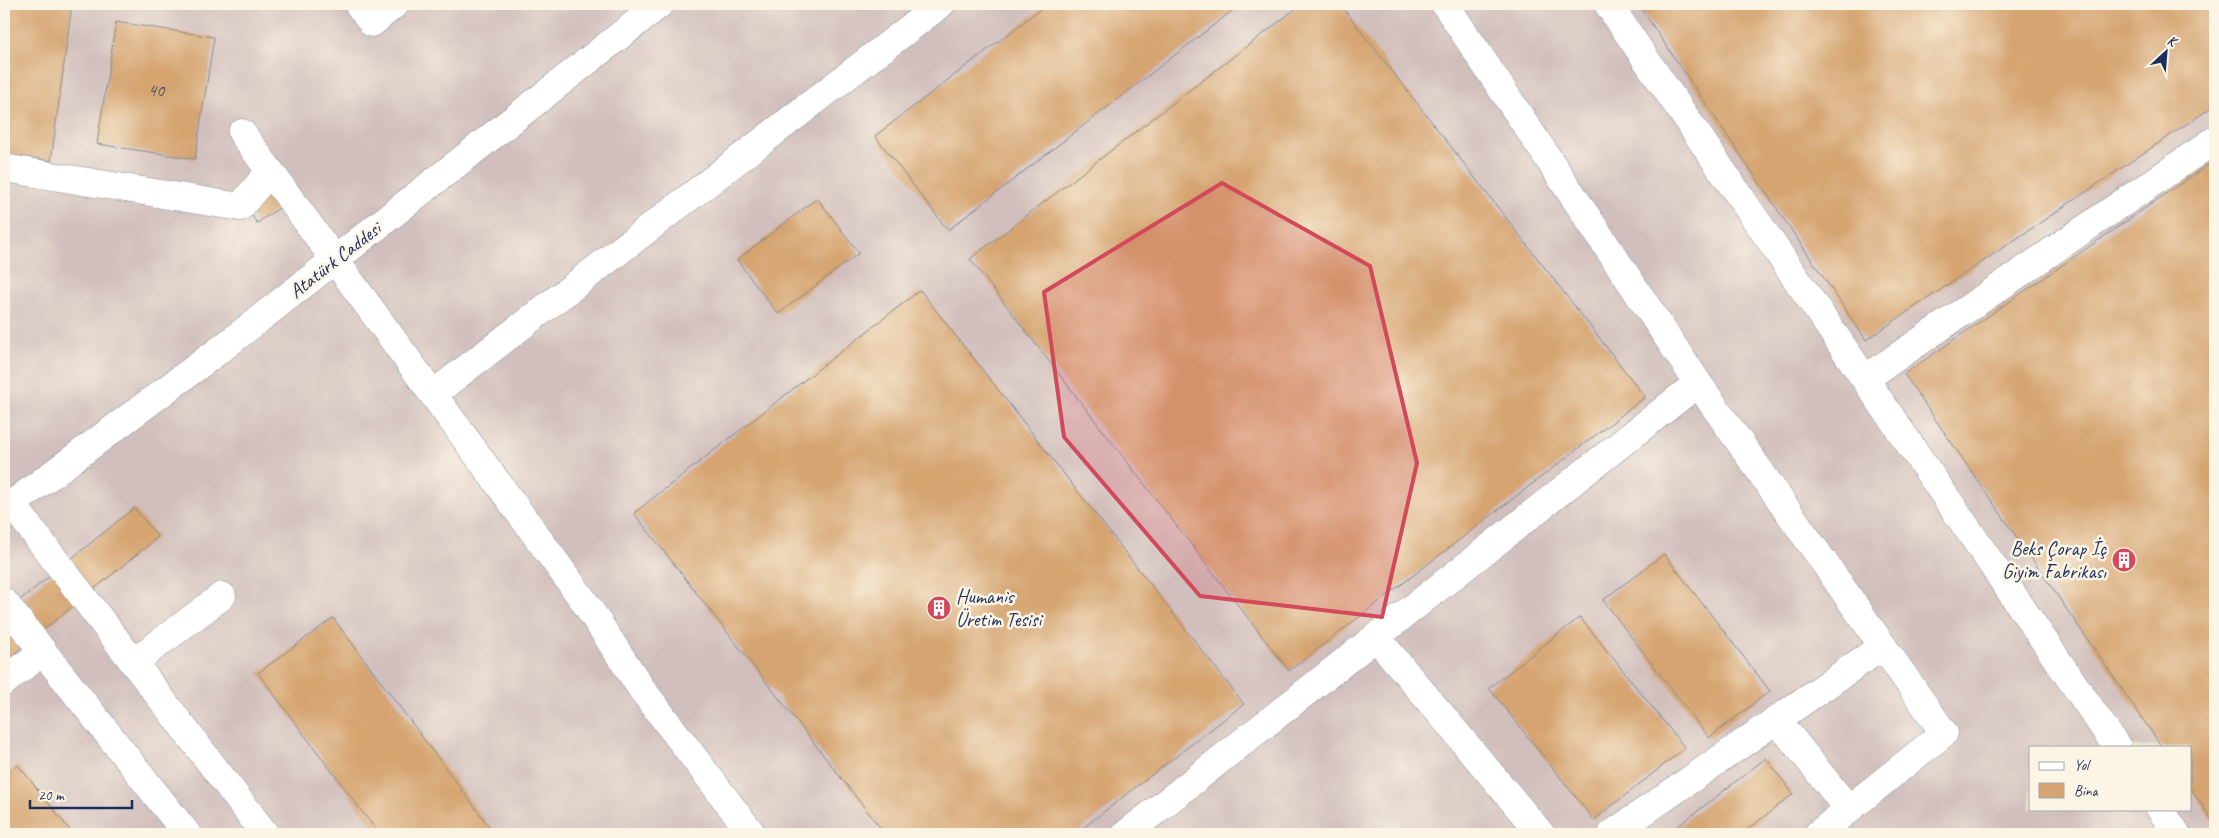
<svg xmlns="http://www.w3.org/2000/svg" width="2219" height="838" font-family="Caveat,sans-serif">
	<rect width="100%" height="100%" fill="#fcf5e5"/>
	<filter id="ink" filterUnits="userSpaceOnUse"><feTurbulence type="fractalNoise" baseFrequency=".02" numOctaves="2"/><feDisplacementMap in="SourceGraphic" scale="10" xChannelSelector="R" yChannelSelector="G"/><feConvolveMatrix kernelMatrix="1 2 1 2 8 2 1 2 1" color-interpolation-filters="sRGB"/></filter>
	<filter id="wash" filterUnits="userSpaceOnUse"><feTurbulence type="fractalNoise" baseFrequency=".0096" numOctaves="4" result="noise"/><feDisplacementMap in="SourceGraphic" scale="20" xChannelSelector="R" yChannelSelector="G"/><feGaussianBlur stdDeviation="1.12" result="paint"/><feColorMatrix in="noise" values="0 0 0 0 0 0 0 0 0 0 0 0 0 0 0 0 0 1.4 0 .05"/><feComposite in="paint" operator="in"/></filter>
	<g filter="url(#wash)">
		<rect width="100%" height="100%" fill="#ede6c7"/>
		<path fill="#d1bfbd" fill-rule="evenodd" d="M4,4H2215V834H4ZM2030,747H2190V809H2030Z"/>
		<g id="blocks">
			<path fill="#d5a471" d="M4,4H72L51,161L4,154Z
				M1047,4H1241L948,230L875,136Z
				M1302,4H1340L1645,397L1289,671L970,259Z
				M1638,4H2215V105L1866,340Z
				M116,22L214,37L195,159L97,144Z
				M2215,160V824L2190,788V747H2162L1904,374Z
				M271,189L282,206L257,223L246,207Z
				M817,198L859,253L778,314L737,260Z
				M920,290L1244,704L1075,834H885L634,513Z
				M134,508L158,537L4,662V613Z
				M1664,554L1770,691L1709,738L1603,600Z
				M1580,617L1685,748L1594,820L1489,688Z
				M333,618L495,834H379L258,673Z
				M1766,758L1793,794L1747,830L1751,834H1668Z
				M18,765L73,834H4V776Z"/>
		</g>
	</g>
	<g filter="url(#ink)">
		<use href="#blocks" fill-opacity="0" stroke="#848a92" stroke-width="1"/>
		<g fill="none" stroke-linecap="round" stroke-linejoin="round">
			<defs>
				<path id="minor" d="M358,4L372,23L395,4
					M1445,4L1698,383L1944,733L1818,834
					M1608,4L2117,747
					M242,133L584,601L641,688L752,834
					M4,168L240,207L270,171
					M1866,378L2215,140
					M433,394L941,4
					M12,504L265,834
					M4,510L225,346L660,4
					M4,602L187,834
					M1376,637L1541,834
					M134,662L222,596
					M4,682L43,651
					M1777,720L1849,810
					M2160,809L2177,834
					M1126,834L1698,383
					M1612,834L1883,646"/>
			</defs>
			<use href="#minor" stroke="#848a92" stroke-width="29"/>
			<use href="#minor" stroke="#fff" stroke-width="28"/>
		</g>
	</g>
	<path fill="#d1495b" fill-opacity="0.2" stroke="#d1495b" stroke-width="4" stroke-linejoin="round" d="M1222,183L1370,266L1417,463L1382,617L1200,596L1064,437L1044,292Z"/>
	<defs>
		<symbol id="building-disc" viewBox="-11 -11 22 22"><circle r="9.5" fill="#d1495b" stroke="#fcf5e5"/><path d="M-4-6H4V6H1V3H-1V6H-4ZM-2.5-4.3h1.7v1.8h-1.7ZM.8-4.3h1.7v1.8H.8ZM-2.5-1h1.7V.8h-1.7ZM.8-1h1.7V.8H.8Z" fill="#fff"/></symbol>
	</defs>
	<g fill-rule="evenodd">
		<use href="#building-disc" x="2110" y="546" width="28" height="28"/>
		<use href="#building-disc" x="925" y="594" width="28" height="28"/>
	</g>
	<g text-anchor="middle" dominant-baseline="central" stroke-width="5" stroke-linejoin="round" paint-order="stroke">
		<g font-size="18" fill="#4a4c63">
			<text x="156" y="90">40</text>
		</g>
		<g font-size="20" fill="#1b2f5e" stroke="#fcf5e5">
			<text transform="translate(335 260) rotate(-38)">Atatürk Caddesi</text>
		</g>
		<g font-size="20" fill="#1b2f5e" stroke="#fcf5e5" text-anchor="end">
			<text x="2106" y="548">Beks Çorap İç<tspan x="2106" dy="23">Giyim Fabrikası</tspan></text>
			<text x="956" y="596" text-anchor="start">Humanis<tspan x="956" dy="23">Üretim Tesisi</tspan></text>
		</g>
	</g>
	<rect width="2219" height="838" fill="none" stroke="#fcf5e5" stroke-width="20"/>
	<rect x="2029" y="746" width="162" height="65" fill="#fcf5e5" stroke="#a2a6af"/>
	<rect x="2039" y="762" width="25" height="8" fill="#ffffff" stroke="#a2a6af"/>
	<text x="2074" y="770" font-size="15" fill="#1b2f5e">Yol</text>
	<rect x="2039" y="783" width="25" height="15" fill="#d5a471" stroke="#a2a6af"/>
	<text x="2074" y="796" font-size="15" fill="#1b2f5e">Bina</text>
	<g transform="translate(2166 52) rotate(26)" stroke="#fcf5e5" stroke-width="4" paint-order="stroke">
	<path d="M0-4L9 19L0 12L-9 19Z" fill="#1b2f5e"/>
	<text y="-8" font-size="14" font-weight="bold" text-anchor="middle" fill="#1b2f5e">K</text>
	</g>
	<path d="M30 800v8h102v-8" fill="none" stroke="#1b2f5e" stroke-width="2.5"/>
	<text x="38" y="800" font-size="15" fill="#1b2f5e" stroke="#fcf5e5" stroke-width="4" paint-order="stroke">20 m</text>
</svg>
